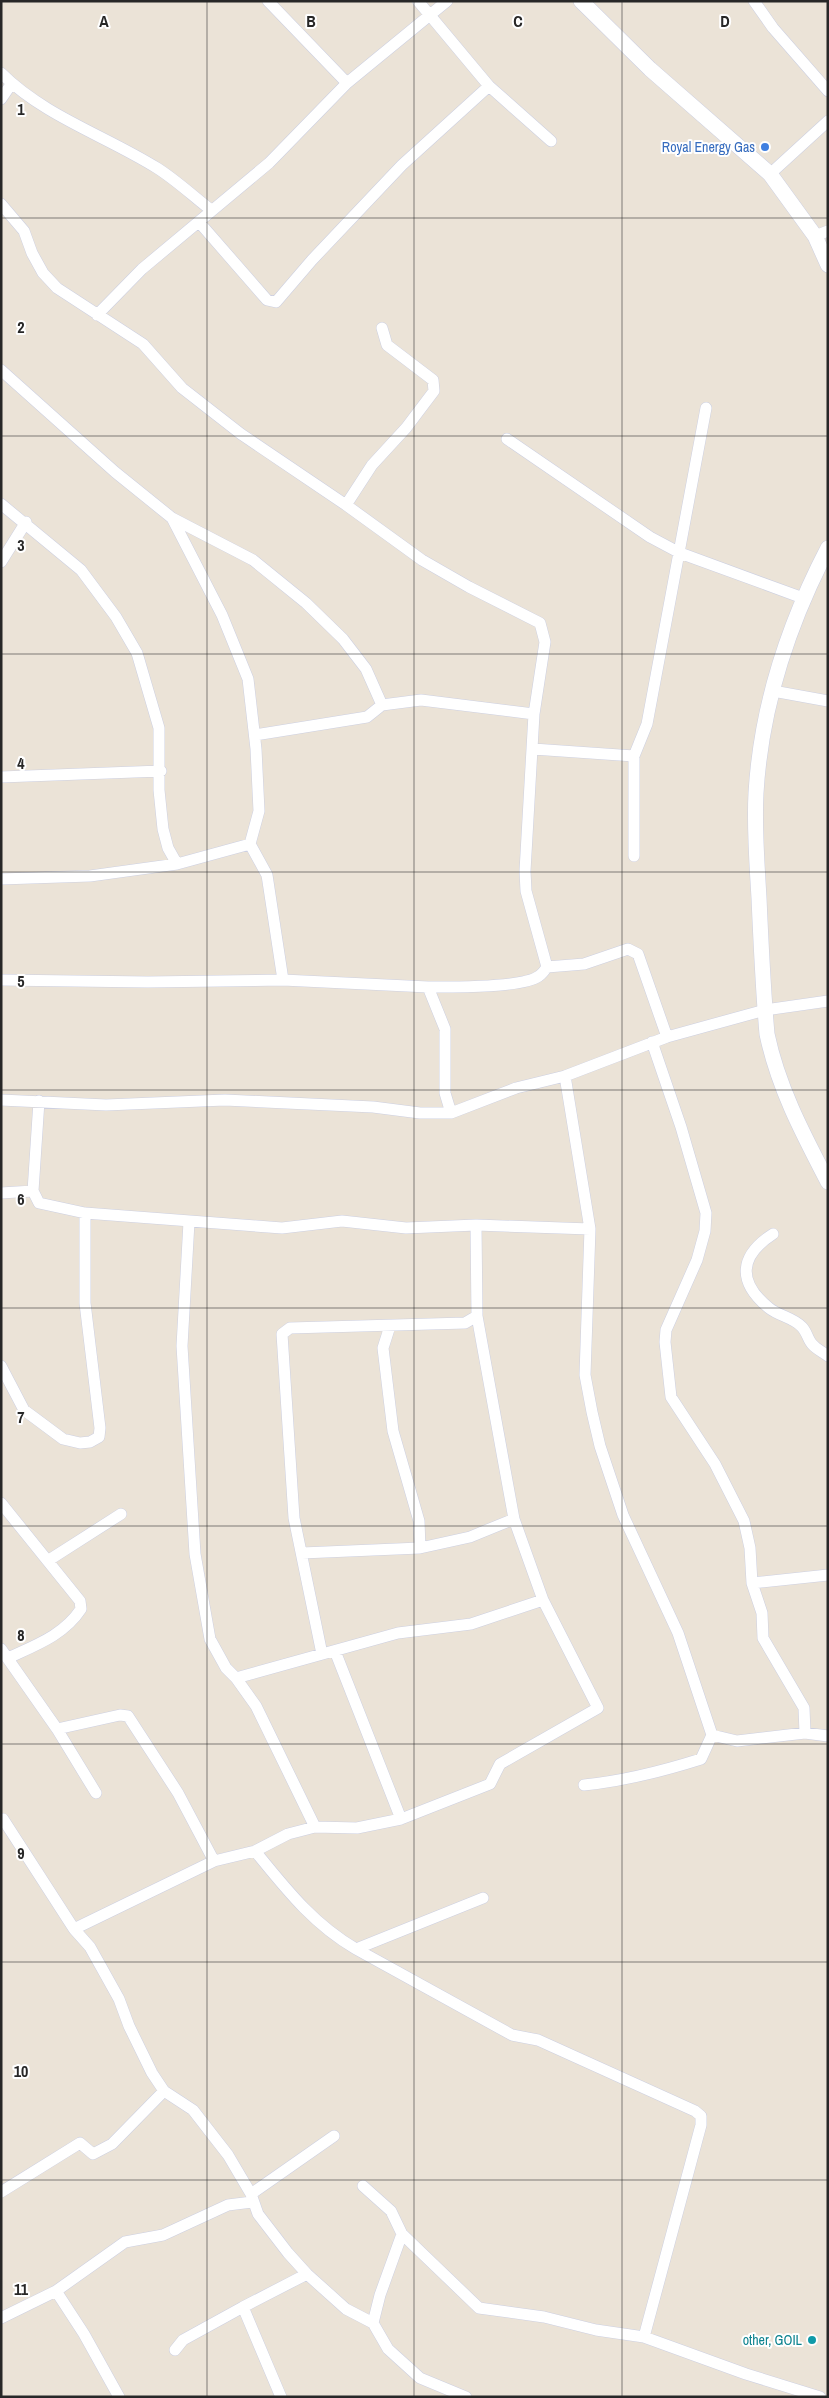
<svg xmlns="http://www.w3.org/2000/svg" width="829" height="2398" font-family="'Archivo Narrow',sans-serif">
	<rect width="100%" height="100%" fill="#ebe3d7"/>
	<g fill="none" stroke-linecap="round" stroke-linejoin="round">
		<defs>
			<path id="street" d="M268,1L347,83
				M418,1L489,86L551,141
				M754,1L773,28L828,91
				M1,73C44,116 106,136 157,168C176,180 193,196 211,210
				M1,99L12,83
				M770,174L828,121
				M1,204L24,231L32,253L43,273L57,288L143,344L182,388L241,434L346,505L422,560L469,587L540,623L545,642L534,714L525,871L526,891L547,967
				M199,222L267,300L276,302L312,260L402,165L489,86
				M815,236L828,231
				M97,315L142,269L269,163L347,83L447,1
				M1,370L115,472L172,518L222,615L248,679L256,749L259,811L250,844L267,875L283,980
				M507,439L650,537L680,553L803,598
				M1,504L81,570L116,617L137,653L159,728V790L163,829L168,848L177,864
				M346,505L372,465L406,428L434,391L433,380L387,345L382,328
				M172,518L253,560L306,603L343,639L366,669L382,705
				M1,562L26,522
				M773,691L828,701
				M255,735L367,717L382,705L421,700L534,714
				M533,749L634,756
				M1,777L161,771
				M634,856V756L647,724L706,408
				M1,879L90,876L177,864L250,844
				M1,980L148,982L283,980L428,987L445,1029V1093L451,1113
				M428,987C450,987 523,988 539,976C542,974 545,970 547,967L584,964L628,949L638,954L667,1037
				M652,1042L681,1127L706,1213L705,1231L697,1260L666,1330L665,1342L671,1397L715,1464L744,1521L750,1548L752,1583L762,1613L763,1638L804,1708L805,1733
				M565,1076L590,1229L585,1375L592,1412L600,1446L623,1515L678,1633L712,1735
				M1,1100L106,1105L225,1100L373,1107L420,1113H451L516,1088L565,1076L667,1037L765,1010L828,1001
				M33,1191L39,1203L85,1213L282,1228L342,1221L406,1228L476,1225L590,1229
				M1,1193L33,1191L39,1101
				M189,1222L182,1346L195,1554L210,1639L226,1668L236,1678L256,1706L315,1827
				M773,1234C739,1256 737,1282 769,1308C779,1316 794,1318 802,1327C807,1332 808,1340 812,1344C816,1349 823,1352 828,1356
				M390,1326L383,1348L393,1431L419,1521L420,1548
				M1,1366L24,1410L63,1439L80,1443L90,1442L99,1437L100,1428L85,1303V1213
				M1,1503L80,1601L81,1609C64,1635 36,1645 8,1658
				M302,1553L420,1548L470,1537L514,1519
				M49,1560L121,1514
				M752,1583L828,1575
				M1,1649L57,1729L96,1793
				M335,1651L401,1819
				M322,1654L294,1518L282,1334L290,1328L465,1323L477,1316
				M236,1678L398,1633L471,1624L543,1600
				M57,1729L120,1715L128,1716L178,1793L214,1861
				M584,1785C624,1781 663,1771 701,1759L712,1735L737,1741L805,1733L828,1736
				M3,1819L74,1929L90,1947L119,1999L129,2026L152,2073L164,2091L193,2110L228,2155L251,2194L258,2214L288,2253L307,2274L346,2309L373,2323L388,2349L420,2378L466,2397
				M255,1851C286,1889 313,1924 356,1949L512,2035L538,2040L695,2111L701,2116V2125L644,2337
				M74,1929L214,1861L255,1851L288,1834L315,1827L357,1828L401,1819L490,1784L500,1764L598,1708L543,1600L514,1519L477,1316L476,1225
				M356,1949L483,1898
				M363,2186L391,2211L402,2234L479,2308L544,2317L596,2330L644,2337L746,2374L820,2397
				M1,2192L80,2143L93,2154L112,2144L164,2091
				M251,2194L334,2136
				M56,2291L84,2334L119,2397
				M1,2318L56,2291L125,2242L163,2235L228,2205L252,2202
				M373,2323L380,2295L402,2234
				M175,2350L183,2340L243,2307
				M281,2397L243,2307L307,2274"/>
			<path id="secondary" d="M581,1L650,69L770,174L815,236L828,265
				M828,548C789,623 761,707 756,793C754,828 757,863 759,898C761,944 763,989 767,1034C778,1087 803,1134 828,1182"/>
		</defs>
		<use href="#street" stroke="#cdd0e1" stroke-width="12"/>
		<use href="#secondary" stroke="#cdd0e1" stroke-width="16"/>
		<use href="#street" stroke="#fff" stroke-width="11"/>
		<use href="#secondary" stroke="#fff" stroke-width="15"/>
	</g>
	<path fill="none" stroke="#272727" stroke-width="1" stroke-opacity="0.55" d="M207,1V2397M414,1V2397M622,1V2397M1,218H828M1,436H828M1,654H828M1,872H828M1,1090H828M1,1308H828M1,1526H828M1,1744H828M1,1962H828M1,2180H828"/>
	<circle fill="#3f7fe0" stroke="#fff" stroke-width="2" cx="765" cy="147" r="5"/>
	<circle fill="#0f9aa8" stroke="#fff" stroke-width="2" cx="812" cy="2340" r="5"/>
	<g text-anchor="middle" dominant-baseline="central" stroke-width="4" stroke-linejoin="round" paint-order="stroke">
		<g font-size="14" fill="#366cbe" stroke="#fff" text-anchor="end">
			<text x="755" y="147">Royal Energy Gas</text>
		</g>
		<g font-size="14" fill="#0d838f" stroke="#fff" text-anchor="end">
			<text x="802" y="2340">other, GOIL</text>
		</g>
	</g>
	<g font-size="16" text-anchor="middle" font-weight="bold" fill="#272727" stroke="#fff" stroke-width="4" stroke-linejoin="round" paint-order="stroke">
		<text x="104" y="27">A</text>
		<text x="311" y="27">B</text>
		<text x="518" y="27">C</text>
		<text x="725" y="27">D</text>
		<text x="21" y="115">1</text>
		<text x="21" y="333">2</text>
		<text x="21" y="551">3</text>
		<text x="21" y="769">4</text>
		<text x="21" y="987">5</text>
		<text x="21" y="1205">6</text>
		<text x="21" y="1423">7</text>
		<text x="21" y="1641">8</text>
		<text x="21" y="1859">9</text>
		<text x="21" y="2077">10</text>
		<text x="21" y="2295">11</text>
	</g>
	<rect width="829" height="2398" fill="none" stroke="#272727" stroke-width="5"/>
</svg>
